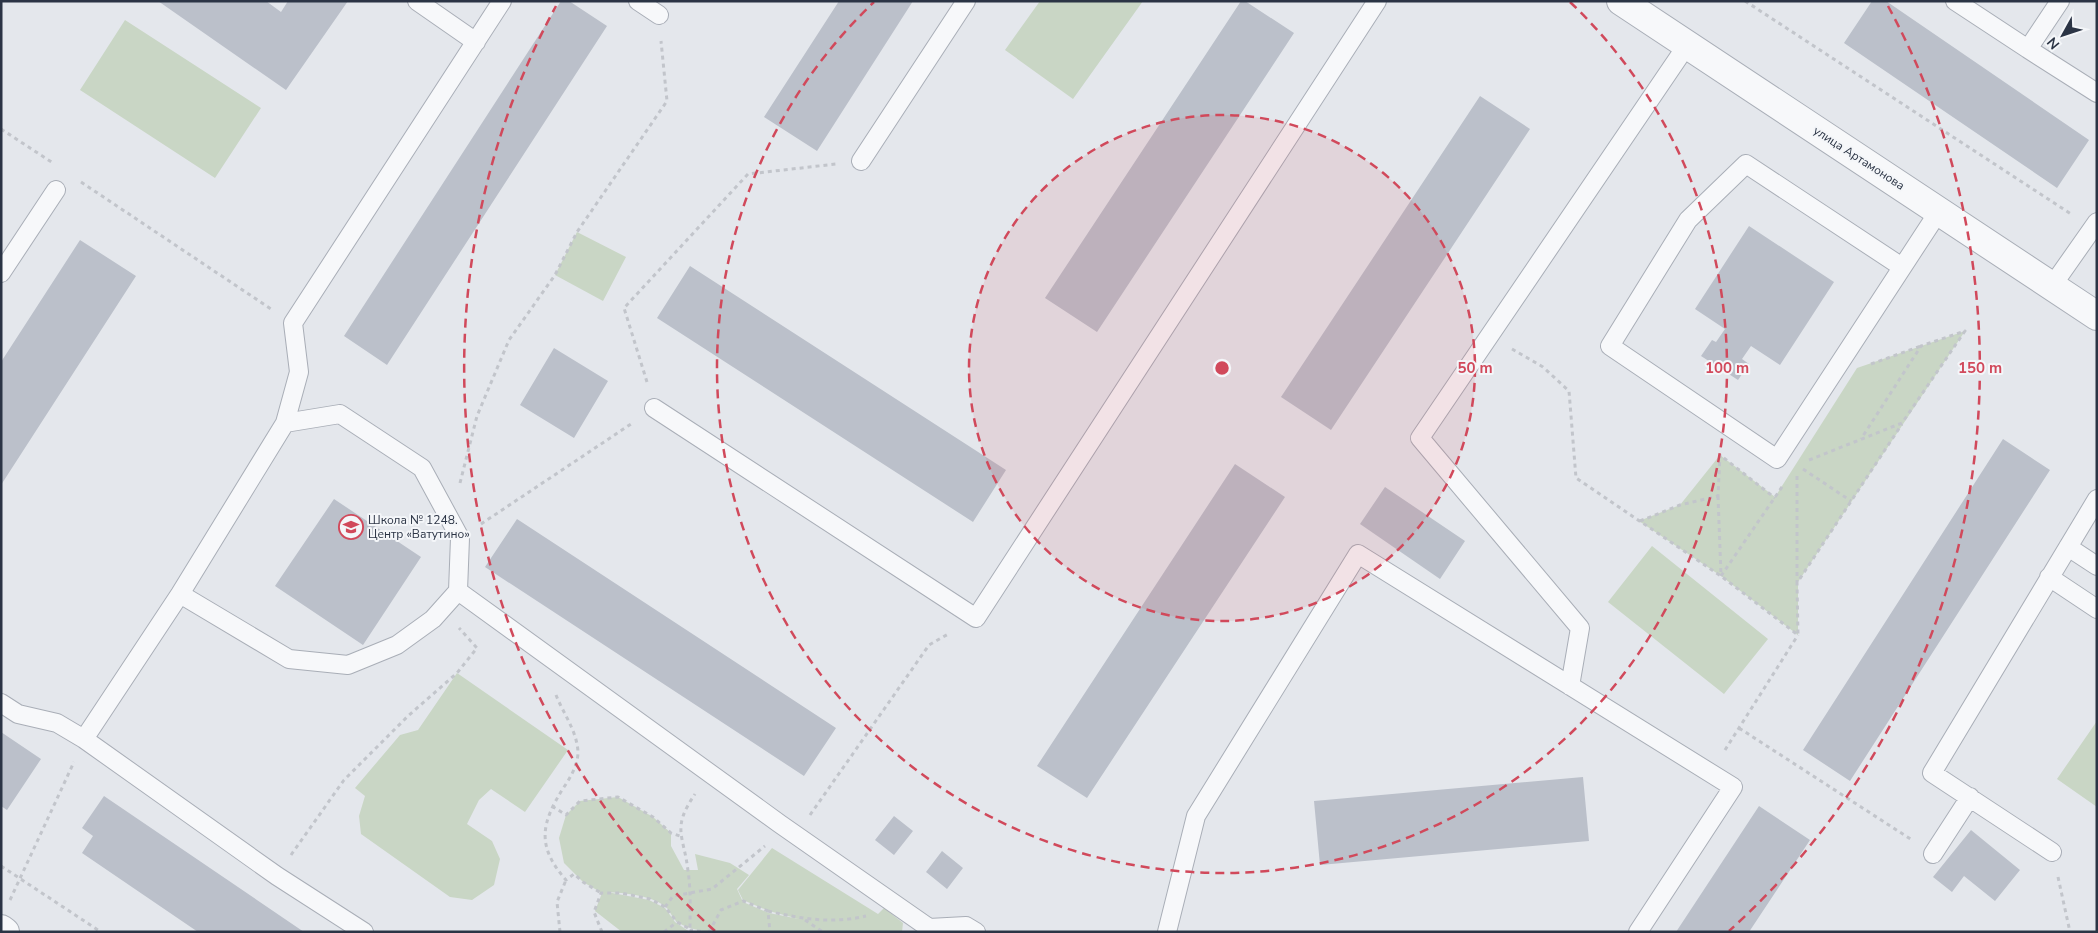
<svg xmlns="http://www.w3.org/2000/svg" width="2098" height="933" font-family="'Nunito Sans',sans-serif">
	<rect width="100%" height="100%" fill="#e4e7ec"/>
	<path fill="#c9d6c5" d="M1040,1H1143L1073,99L1005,50Z
		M125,20L261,108L215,178L80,90Z
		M577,232L626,257L603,301L555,275Z
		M1965,331L1798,582V635L1721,576L1639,521L1680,505L1720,455L1775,497L1857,368Z
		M1652,546L1768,639L1724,694L1608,602Z
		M457,673L568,750L525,812L491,789L479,800L467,824L492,841L500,859L494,885L472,900L450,897L361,834L359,816L365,796L355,788L400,735L418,730Z
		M2097,721V807L2057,779Z
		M618,797L653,817L671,833V846L684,870H698L695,854L730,863L749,875L737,889L743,902L769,913L799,919L769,911L743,900L738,890L772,848L878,914L884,908L903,923L902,932H708C697,930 686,928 677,922C672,918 670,910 665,906C649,895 625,893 607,892L649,900L665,908L675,922L690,932H622L595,911L602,893L583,882L564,863L559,838L566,815L580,801Z"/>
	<path fill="#bbc0ca" d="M158,1H266L281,12L288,1H348L286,90Z
		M561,1H569L607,26L387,365L344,336Z
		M839,1H913L817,151L764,117Z
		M1241,1H1245L1294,33L1097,332L1045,298Z
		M1872,1H1886L2089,140L2057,188L1844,43Z
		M1480,96L1530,129L1331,430L1281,397Z
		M1749,226L1834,282L1780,365L1751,346L1742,359L1749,364L1738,380L1701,356L1712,340L1716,342L1725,329L1695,309Z
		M80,240L136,276L1,485V362Z
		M690,266L1006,470L973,522L657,318Z
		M554,348L608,381L574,438L520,405Z
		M2003,439L2050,470L1850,781L1803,750Z
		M1235,464L1285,497L1087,798L1037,766Z
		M1385,487L1465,541L1440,579L1360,524Z
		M334,499L421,557L363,645L275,586Z
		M517,519L836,728L804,776L485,567Z
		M1,732L41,759L7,810L1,806Z
		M1583,777L1589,841L1320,865L1314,801Z
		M104,796L304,932H198L82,853L93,836L82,828Z
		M1759,806L1810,840L1749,932H1676Z
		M894,816L913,831L894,855L875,840Z
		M1971,830L2020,870L1995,901L1964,876L1952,892L1933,877Z
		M942,851L963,868L947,889L926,872Z"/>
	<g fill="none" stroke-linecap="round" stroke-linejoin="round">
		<defs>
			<path id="service" d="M417,1L476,42
				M638,1L659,15
				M1955,1L2028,49
				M2060,1L2028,49L2097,93
				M861,161L966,1
				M1902,267L1746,164L1688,220L1610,346L1777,459L1939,211
				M1,273L56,190
				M2052,286L2097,222
				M654,408L976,618L1377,1
				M2068,547L2097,566
				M2049,577L2097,609
				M458,591L780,824L929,928L966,926L976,932
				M180,594L289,659L348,665L397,645L433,619L458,591L460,538L422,468L340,414L285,423
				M1570,686L1580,628L1420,438L1687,45
				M1,703L18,714L57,723L84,739L277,876L364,932
				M84,739L180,594L285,423L299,372L293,323L502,1
				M2052,852L1932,773L2097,499
				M1933,854L1970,797
				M1167,932L1196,816L1358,554L1733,787L1638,932"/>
			<path id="minor" d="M1,929L5,932"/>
			<path id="tertiary" d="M1621,1L2097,316"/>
		</defs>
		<use href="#service" stroke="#a9aeb7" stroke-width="20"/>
		<use href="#minor" stroke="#a9aeb7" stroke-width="30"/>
		<use href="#tertiary" stroke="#a9aeb7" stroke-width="30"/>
		<path stroke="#c2c5cb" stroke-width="3" stroke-dasharray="4 4" stroke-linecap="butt" d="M1745,1L2071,214
			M1,129L53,163
			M81,182L271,309
			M1512,349L1543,367L1569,391L1576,478L1721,576L1798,635L1797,583
			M1871,364L1921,346
			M647,382L624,308L748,174L836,164
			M1809,460L1902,423L1965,331L1921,346L1861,439
			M1803,469L1851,501
			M1797,476V583L1902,424
			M460,483L477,416L509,340L555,275L577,232L667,101L661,41
			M1718,496L1721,575
			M1640,521L1680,505L1718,496L1720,455L1775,498
			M481,524L634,422
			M1721,576L1784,484
			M556,695C563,713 577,731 578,752C578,764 571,777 564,787C541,823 536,846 566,880L574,874L583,882L601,893
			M1739,728L1912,840
			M1725,750L1798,635
			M552,806L566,815L580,801L618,797L653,817L671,833L680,836
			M810,815L929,645L950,633
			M291,855L344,780L408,716L457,673L477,648L459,628
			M1,866L101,932
			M2058,877L2070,932
			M10,900L74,762
			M665,907L673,896L712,889L765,846
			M768,911C801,919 833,924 866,916
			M805,920L823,932
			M560,932L557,902L566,880
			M602,932L594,912L601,893H621L650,899L665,907L677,922L690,929C690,910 691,890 688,871C684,835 671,829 695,794
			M664,932L677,922
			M691,932V930L705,932
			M709,932L721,910L743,901L768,911L770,932"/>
		<use href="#service" stroke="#f7f8fa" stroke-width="18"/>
		<use href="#minor" stroke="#f7f8fa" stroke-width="28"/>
		<use href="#tertiary" stroke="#f7f8fa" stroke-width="28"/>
	</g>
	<circle cx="1222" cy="368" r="253" fill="#d1495b" fill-opacity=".12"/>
	<g fill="none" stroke="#d1495b" stroke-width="2.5" stroke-dasharray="9 6">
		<circle cx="1222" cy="368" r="253"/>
		<path d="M1570 2A505 505 0 1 1 874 2"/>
		<path d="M715 931A758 758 0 0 1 556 6M1888 6A758 758 0 0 1 1729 931"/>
	</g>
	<defs>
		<symbol id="school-ring" viewBox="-11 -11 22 22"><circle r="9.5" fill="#f4f6f9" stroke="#d1495b" stroke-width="1.5"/><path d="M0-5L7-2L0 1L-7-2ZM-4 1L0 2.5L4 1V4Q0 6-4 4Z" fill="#d1495b"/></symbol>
	</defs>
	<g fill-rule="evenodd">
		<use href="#school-ring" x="337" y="513" width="28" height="28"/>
	</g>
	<g text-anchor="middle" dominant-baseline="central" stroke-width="4" stroke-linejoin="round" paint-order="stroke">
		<g font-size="12" fill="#2b3445" stroke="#f4f6f9">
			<text transform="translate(1859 158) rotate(33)">улица Артамонова</text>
		</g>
		<g font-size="12" fill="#2b3445" stroke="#f4f6f9" text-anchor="start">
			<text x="368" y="520">Школа № 1248.<tspan x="368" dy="14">Центр «Ватутино»</tspan></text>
		</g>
	</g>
	<circle cx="1222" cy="368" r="8" fill="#d1495b" stroke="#f4f6f9" stroke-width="2.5"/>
	<g font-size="15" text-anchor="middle" font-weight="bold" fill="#d1495b" stroke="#f4f6f9" stroke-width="4" stroke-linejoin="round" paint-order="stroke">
		<text x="1475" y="373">50 m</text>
		<text x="1727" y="373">100 m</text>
		<text x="1980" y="373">150 m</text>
	</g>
	<rect width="2098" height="933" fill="none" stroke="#2b3445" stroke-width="5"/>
	<g transform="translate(2063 35) rotate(230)" stroke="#f4f6f9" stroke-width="4" paint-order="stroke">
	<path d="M0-4L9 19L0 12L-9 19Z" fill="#2b3445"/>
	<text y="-8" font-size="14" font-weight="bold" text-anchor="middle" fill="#2b3445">N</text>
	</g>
</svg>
